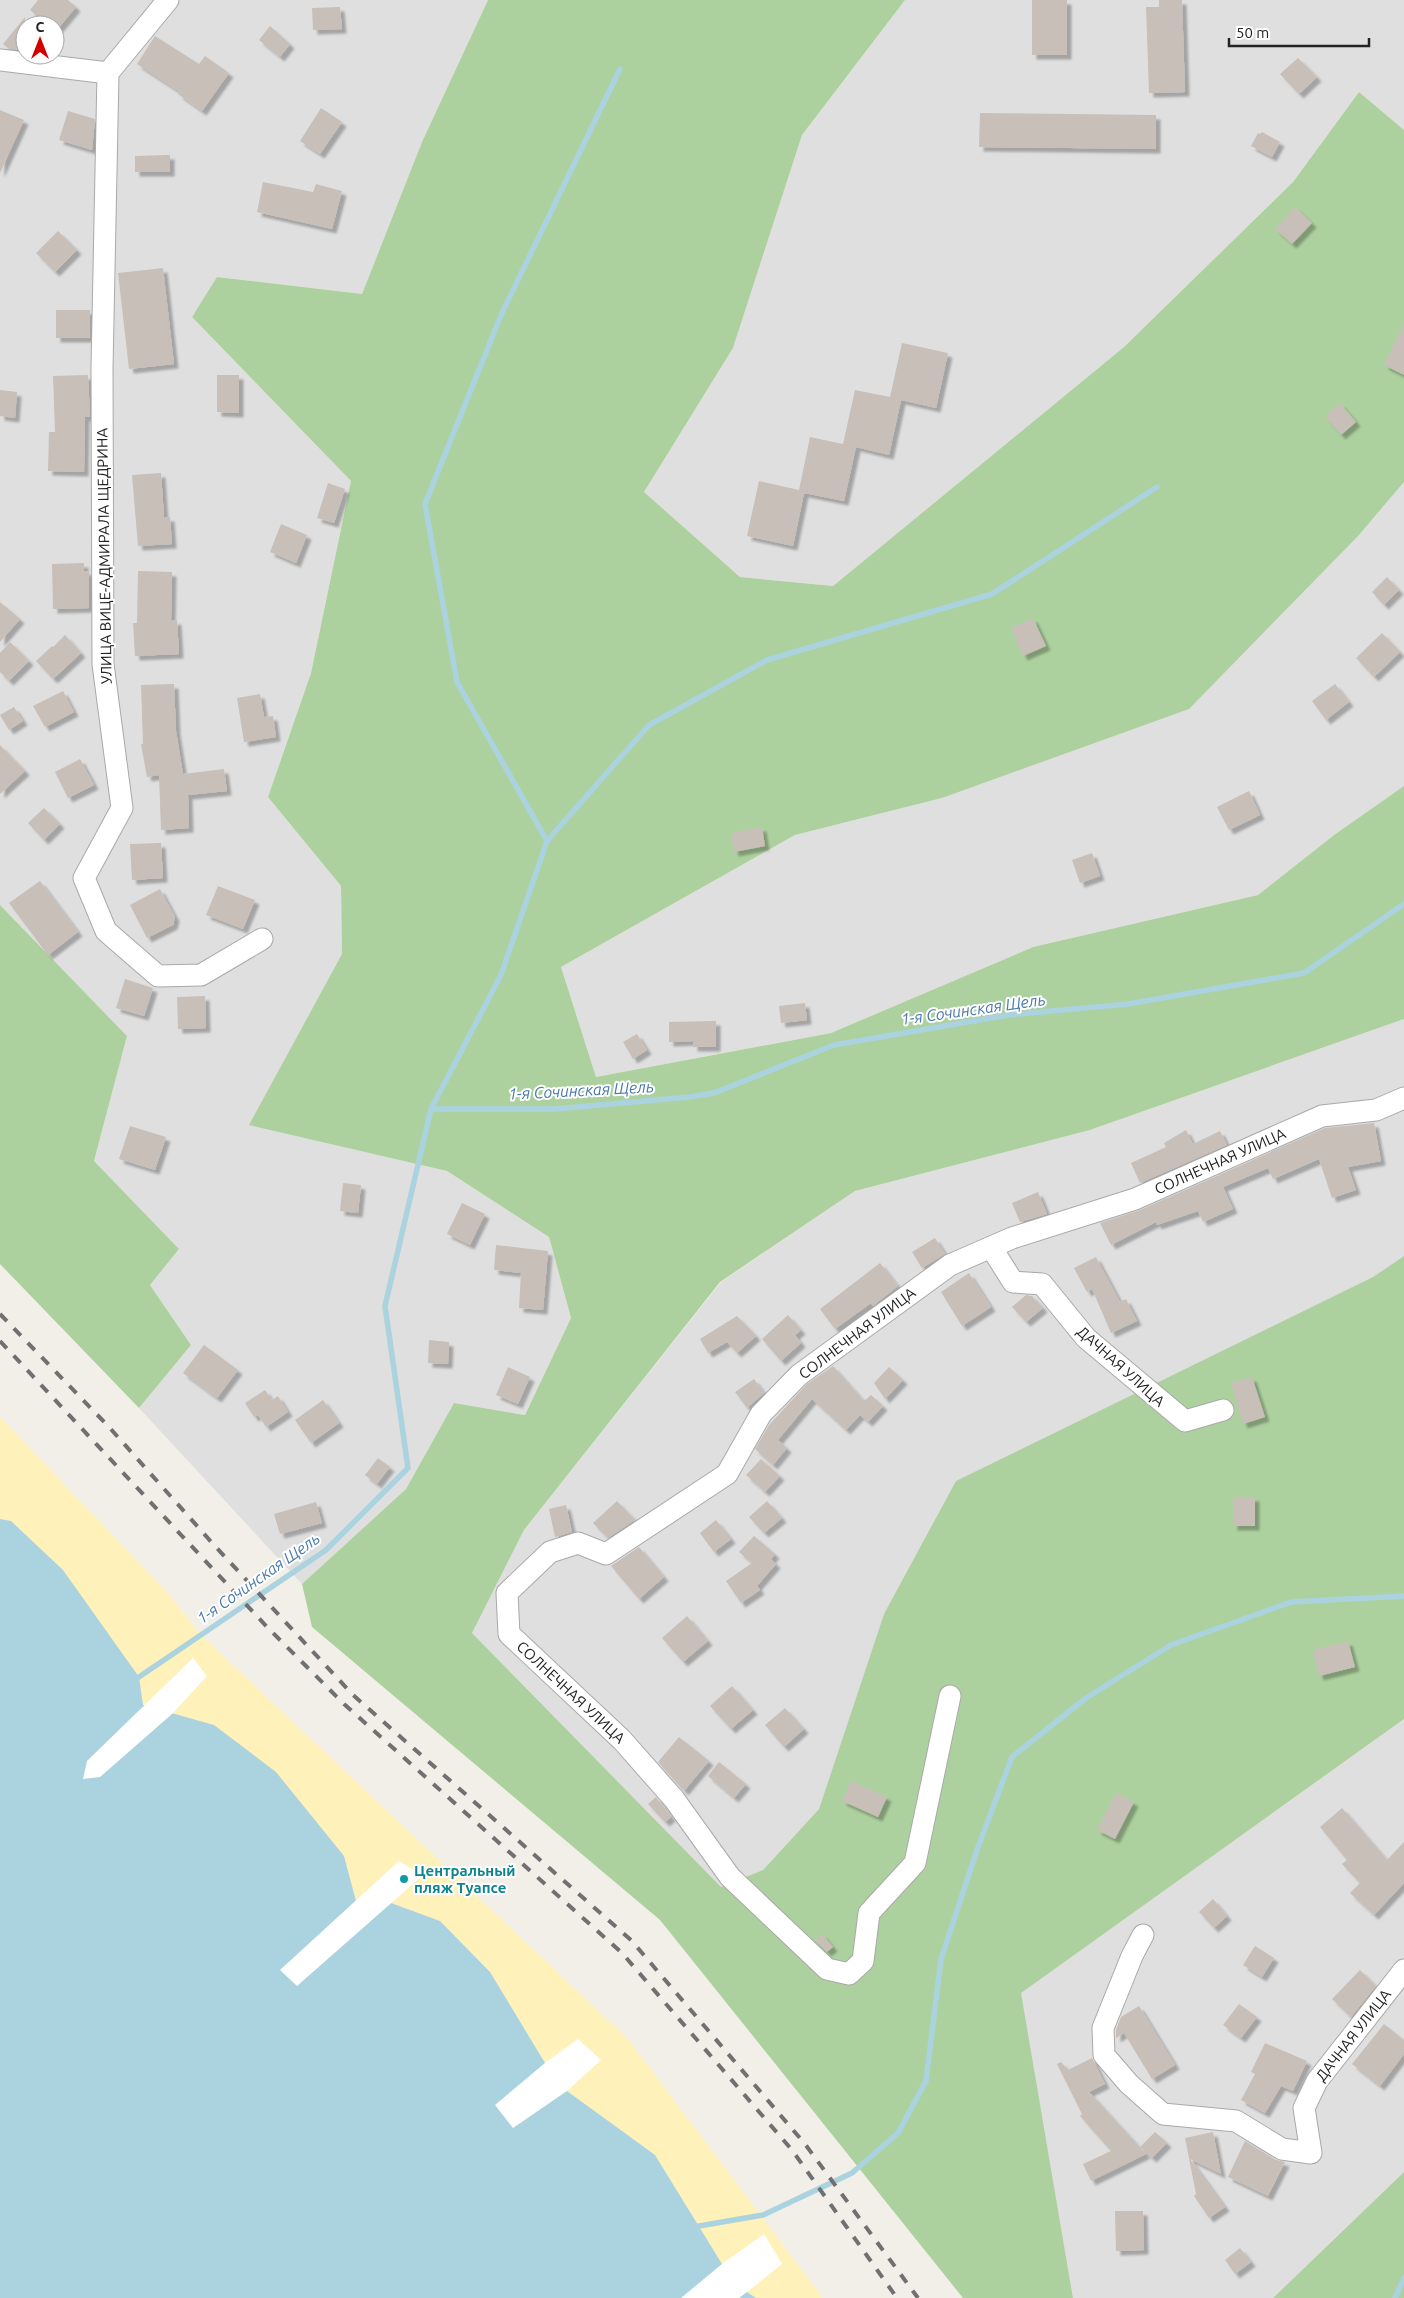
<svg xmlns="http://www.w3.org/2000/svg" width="1404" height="2298" font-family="Ubuntu,sans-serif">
	<defs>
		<filter id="shadow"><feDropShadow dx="4.5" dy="4.5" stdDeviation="1" flood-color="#0004"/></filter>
	</defs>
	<rect width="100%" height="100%" fill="#f2efe9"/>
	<path fill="#e0dfdf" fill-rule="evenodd" d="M0,0H488L422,142L362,294L218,277L192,317L351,481L311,673L268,797L341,886L342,955L250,1124L447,1171L549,1237L571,1318L525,1415L454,1403L406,1489L302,1584L139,1408L191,1345L150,1285L179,1249L94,1161L127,1036L0,905ZM25,25H55V55H25Z
		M905,0H1404V130L1359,92L1293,182L1124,347L833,586L740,577L644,492L733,348L802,135Z
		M1404,482V786L1334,835L1258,895L1033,947L831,1033L596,1077L561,967L795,835L942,798L1359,535Z
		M1404,1019V1256L884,1614L819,1809L763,1870L721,1888L472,1633L524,1530L721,1282L855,1191L1090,1130Z
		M1404,1719V2172L1273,2298H1073L1020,1993Z"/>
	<path fill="#add19e" d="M488,0H905L802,135L733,348L644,492L740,577L833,586L1124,347L1293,182L1359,92L1404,130V482L1359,535L1189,709L942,798L795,835L561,967L596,1077L831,1033L1033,947L1258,895L1334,835L1404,786V1019L1090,1130L855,1191L720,1282L524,1530L472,1633L721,1887L763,1870L819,1809L884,1614L956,1481L1373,1277L1404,1256V1719L1021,1993L1073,2298H963L660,1920L312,1627L302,1584L406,1489L454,1403L525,1415L571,1318L549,1237L447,1171L249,1125L342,954L341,886L268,797L311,673L351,481L192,317L217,277L362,294L422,142Z
		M0,905L127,1036L94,1161L179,1249L150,1285L191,1345L139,1408L0,1264Z
		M1404,2172V2298H1273Z"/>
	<path fill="#fff1ba" d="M0,1417L166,1591L202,1636L628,2039L823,2298H756L747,2292L722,2264L655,2155L567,2091L545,2063L490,1972L440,1921L391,1903L356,1901L344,1856L143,1705L139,1677L11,1521L0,1519Z"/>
	<path fill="#aad3df" d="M0,1519L11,1521L63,1570L139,1677L143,1705L214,1725L276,1772L344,1856L356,1901L391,1903L440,1921L490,1972L545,2063L567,2091L655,2155L722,2264L747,2292L756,2298H0Z"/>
	<path fill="#fff" d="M193,1658L207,1676L172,1714L100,1777L83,1779L87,1761Z
		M399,1861L422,1876L297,1986L280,1970Z
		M578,2039L601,2060L567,2091L513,2128L495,2105L545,2063Z
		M764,2234L782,2264L747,2292L739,2298H681L722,2264Z"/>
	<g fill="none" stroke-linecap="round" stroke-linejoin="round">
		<path stroke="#aad3df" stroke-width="5.5" d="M547,841L649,725L767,660L992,594L1157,487
			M431,1109L501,975L547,841L457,682L425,504L501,315L620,69
			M139,1677L326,1550L408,1468L385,1306L431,1109H555L689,1097L714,1093L834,1045L1008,1015L1128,1004L1304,973L1404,904
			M699,2226L763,2215L852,2173L898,2133L926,2081L941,1959L977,1850L1012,1757L1086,1698L1171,1645L1291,1602L1404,1596
			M1395,2298L1404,2278"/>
	</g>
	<path fill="#c7bfb8" filter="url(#shadow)" d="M38,0H68L76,7L56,31L55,25H48L30,10Z
		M1032,0H1067V55H1032Z
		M1159,0H1182L1185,92L1149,93L1146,7H1159Z
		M340,7L342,29L313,30L312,8Z
		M25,17V50L9,49L3,44Z
		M270,26L290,44L280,57L259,40Z
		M155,36L199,64L205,56L229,73L202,111L178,94L180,92L137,64Z
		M1298,58L1317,77L1299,94L1280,74Z
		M321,108L342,122L320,154L300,141Z
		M0,110L24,120L0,173Z
		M68,111L95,119L92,150L59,140Z
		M980,113L1156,115V149L979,147Z
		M1262,132L1280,142L1272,157L1251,146L1258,133L1260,134Z
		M170,155V172H135V156Z
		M263,182L313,192L316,184L342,191L332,229L257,212Z
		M1295,207L1312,223L1292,244L1275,229Z
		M58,231L77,250L55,272L36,253Z
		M163,268L174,364L129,369L118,273Z
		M56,310H90V338H56Z
		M1404,323V375L1384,365Z
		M902,343L948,353L936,408L901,400L889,455L856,447L844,501L804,493L793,546L747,536L759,481L799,490L810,437L843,444L855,390L890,397Z
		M88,375L90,417H85L84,472L48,471L49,432H55L53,376Z
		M217,375H239V413L217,412Z
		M0,390L17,392L15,418L0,416Z
		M1340,403L1356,422L1341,435L1325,416Z
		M161,473L164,517H170L172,544L138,546L132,475Z
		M328,483L345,489L334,523L317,518Z
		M281,524L307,535L296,563L270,552Z
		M84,563V571H89V608L53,609L52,564Z
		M138,571L172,572L171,621L177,620L179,654L135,656L133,623H137Z
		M1387,577L1399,590L1384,605L1372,592Z
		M0,602L20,619L0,642Z
		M1033,618L1046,646L1023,656L1011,628Z
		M1382,633L1400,652L1374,677L1356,658Z
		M65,635L81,653L53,679L36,661L52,646L53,647Z
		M10,642L29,661L9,681L0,672V653Z
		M174,684L176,731L183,774L224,769L227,791L188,795L189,828L161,830L159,775L147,777L141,744H143L141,685Z
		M1335,684L1349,702L1326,720L1312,701Z
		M63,691L74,712L45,727L33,706Z
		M260,694L264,717L273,716L276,737L244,742L237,698Z
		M14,707L23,721L9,730L0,715Z
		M0,745L25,771L0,794Z
		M80,759L94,785L68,798L55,772Z
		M1249,791L1260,815L1229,830L1217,807Z
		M44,808L60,824L44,840L28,823Z
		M762,827L765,846L734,852L731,833Z
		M161,843L163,878L132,880L130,844Z
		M1092,853L1100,876L1080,883L1072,860Z
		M40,881L78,932L48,955L9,903Z
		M218,886L255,900L243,929L206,915Z
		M160,889L175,917L173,925L147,938L130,905Z
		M125,979L153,988L144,1016L116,1008Z
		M205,996L206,1028L178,1029L177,997Z
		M805,1003L807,1020L781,1023L779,1006Z
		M716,1021V1047H693V1041L669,1042V1022Z
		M637,1034L647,1050L633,1059L623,1042Z
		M1374,1123L1381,1161L1348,1167L1356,1190L1332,1198L1319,1159L1273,1179L1268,1168L1223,1187L1233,1209L1203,1222L1198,1211L1157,1225L1156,1222L1111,1245L1100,1223L1140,1210L1325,1128Z
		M130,1126L166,1137L155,1170L119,1159Z
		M1186,1130L1193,1144L1220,1131L1227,1145L1140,1183L1131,1163L1166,1147L1164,1143Z
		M343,1183L361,1185L358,1213L340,1211Z
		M1038,1192L1047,1214L1020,1222L1012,1203Z
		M462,1203L485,1214L470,1245L447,1234Z
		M935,1238L945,1254L922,1268L912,1252Z
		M496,1245L548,1251L543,1310L519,1308L521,1273L494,1270Z
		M1096,1257L1120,1302L1126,1299L1137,1321L1111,1333L1092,1289L1087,1292L1074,1268Z
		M880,1263L898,1286L873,1306L871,1303L835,1329L820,1309Z
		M969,1273L991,1307L962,1326L941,1292Z
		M1026,1295L1032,1296L1043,1308L1026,1322L1012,1307Z
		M788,1315L801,1330L795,1335L801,1343L781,1361L762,1339Z
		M737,1316L756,1336L737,1353L727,1342L708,1353L700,1339Z
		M429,1340L449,1342L448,1364L428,1363Z
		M204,1345L238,1370L217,1398L183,1373Z
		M833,1366L864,1401L871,1395L883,1406L868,1422L860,1415L846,1430L812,1399L778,1440L787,1448L773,1465L755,1449L769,1425L807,1384Z
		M508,1367L530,1377L518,1404L496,1395Z
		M889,1367L903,1380L885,1399L874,1383Z
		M1252,1377L1265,1417L1243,1424L1231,1383Z
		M754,1379L764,1393L747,1408L735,1392Z
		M265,1390L272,1400L278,1396L288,1412L266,1427L258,1415L254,1417L245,1403Z
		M323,1400L339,1423L311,1443L295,1420Z
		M378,1458L390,1467L377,1484L365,1475Z
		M761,1459L780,1476L765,1492L746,1475Z
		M1233,1497H1255V1526H1233Z
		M617,1501L635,1520L608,1538L593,1523Z
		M767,1501L782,1518L764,1533L749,1517Z
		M316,1502L322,1523L280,1534L274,1514Z
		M566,1505L572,1532L555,1537L549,1509Z
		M716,1520L731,1539L714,1552L700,1533Z
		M754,1536L775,1554L771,1559L776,1564L757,1586L760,1590L741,1603L726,1581L752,1563L739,1552Z
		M639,1547L664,1577L639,1599L611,1566Z
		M687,1616L708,1641L683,1662L662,1638Z
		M1348,1641L1355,1667L1319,1676L1313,1650Z
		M732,1686L753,1710L731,1729L710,1706Z
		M785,1708L804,1729L784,1747L765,1725Z
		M679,1737L709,1761L684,1791L658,1762Z
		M719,1762L746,1784L734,1798L708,1776Z
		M851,1781L887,1797L878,1817L842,1801Z
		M1116,1793L1134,1802L1115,1839L1097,1830Z
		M656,1797L671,1817L665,1822L648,1804Z
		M1342,1808L1387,1860L1404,1842V1883L1374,1915L1350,1893L1360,1883L1342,1864L1347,1860L1320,1827Z
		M1213,1899L1227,1916L1214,1928L1199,1912Z
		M822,1934L833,1947L827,1952L815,1940Z
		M1255,1946L1274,1958L1262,1977L1243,1965Z
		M1360,1970L1376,1986L1351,2017L1332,1999Z
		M1239,2004L1257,2017L1241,2038L1223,2025Z
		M1139,2006L1175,2065L1152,2079L1124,2033L1116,2038V2030L1121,2017Z
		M1384,2024L1404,2040V2054L1380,2086L1352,2064Z
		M1265,2043L1307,2061L1293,2091L1281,2086L1265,2113L1241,2100L1255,2074L1251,2072Z
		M1092,2058L1105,2084L1089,2092L1146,2154L1091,2181L1083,2164L1111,2151L1080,2116L1082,2114L1057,2064L1061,2062L1068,2070Z
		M1155,2132L1167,2143L1152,2158L1140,2147Z
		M1213,2132L1221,2174L1190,2159L1225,2207L1209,2218L1194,2196L1196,2194L1185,2138Z
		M1245,2141L1276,2160L1285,2162L1268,2196L1228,2177Z
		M1115,2211H1143L1144,2250L1116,2251Z
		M1240,2248L1251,2262L1235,2274L1225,2260Z"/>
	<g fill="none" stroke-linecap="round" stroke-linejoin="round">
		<defs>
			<path id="minor" d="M0,60L108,73L168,0
				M108,73L102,368L103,664L122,808L84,878L106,931L158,976L201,975L262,939
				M991,1247L1013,1282L1042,1284L1086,1338L1185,1421L1223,1410
				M950,1696L915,1863L869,1913L863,1961L849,1974L827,1969L730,1877L674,1799L622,1740L509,1634L507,1593L550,1552L578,1543L606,1554L727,1474L761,1414L799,1375L950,1265L1012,1238L1135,1199L1322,1116L1376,1110L1404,1098
				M1143,1935L1132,1956L1103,2028L1104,2055L1129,2084L1163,2114L1236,2121L1282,2149L1311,2153L1304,2108L1317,2081L1404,1970"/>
		</defs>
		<use href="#minor" stroke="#a9a9a9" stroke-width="23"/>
		<use href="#minor" stroke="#fff" stroke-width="21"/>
		<path stroke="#707070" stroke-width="4" stroke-dasharray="10 10" stroke-linecap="butt" d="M0,1314L109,1427L214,1545L353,1695L631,1940L805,2144L918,2298
			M0,1341L268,1628L344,1704L622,1953L792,2150L897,2298"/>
	</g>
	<circle fill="#0f9aa8" stroke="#fff" stroke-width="2" cx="404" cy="1879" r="5"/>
	<g text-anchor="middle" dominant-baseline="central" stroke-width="4" stroke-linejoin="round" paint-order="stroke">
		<g font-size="15" fill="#222" stroke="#fff">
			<text transform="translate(104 556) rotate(-91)">УЛИЦА ВИЦЕ-АДМИРАЛА ЩЕДРИНА</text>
			<text transform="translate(1220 1161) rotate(-24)">СОЛНЕЧНАЯ УЛИЦА</text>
			<text transform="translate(857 1333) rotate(-37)">СОЛНЕЧНАЯ УЛИЦА</text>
			<text transform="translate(1121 1366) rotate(42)">ДАЧНАЯ УЛИЦА</text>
			<text transform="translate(571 1692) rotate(43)">СОЛНЕЧНАЯ УЛИЦА</text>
			<text transform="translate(1353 2035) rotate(-52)">ДАЧНАЯ УЛИЦА</text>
		</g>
		<g font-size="15" font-weight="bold" fill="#0d838f" stroke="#fff" text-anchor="start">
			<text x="414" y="1870">Центральный<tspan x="414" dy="17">пляж Туапсе</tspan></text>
		</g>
		<g font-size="16" font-style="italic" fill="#4a7aab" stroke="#fff">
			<text transform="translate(973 1009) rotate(-8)">1-я Сочинская Щель</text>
			<text transform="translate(581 1090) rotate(-3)">1-я Сочинская Щель</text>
			<text transform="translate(258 1578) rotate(-35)">1-я Сочинская Щель</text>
		</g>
	</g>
	<g transform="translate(40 40)"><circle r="24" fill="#ffffff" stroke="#a7a7a7"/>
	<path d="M0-4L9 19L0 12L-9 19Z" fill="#d40000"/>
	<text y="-8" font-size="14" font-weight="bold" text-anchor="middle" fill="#222222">С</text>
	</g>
	<path d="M1229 38v8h140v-8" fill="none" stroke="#222222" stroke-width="2.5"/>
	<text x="1236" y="38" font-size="15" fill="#222222" stroke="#ffffff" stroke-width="4" paint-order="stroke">50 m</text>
</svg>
